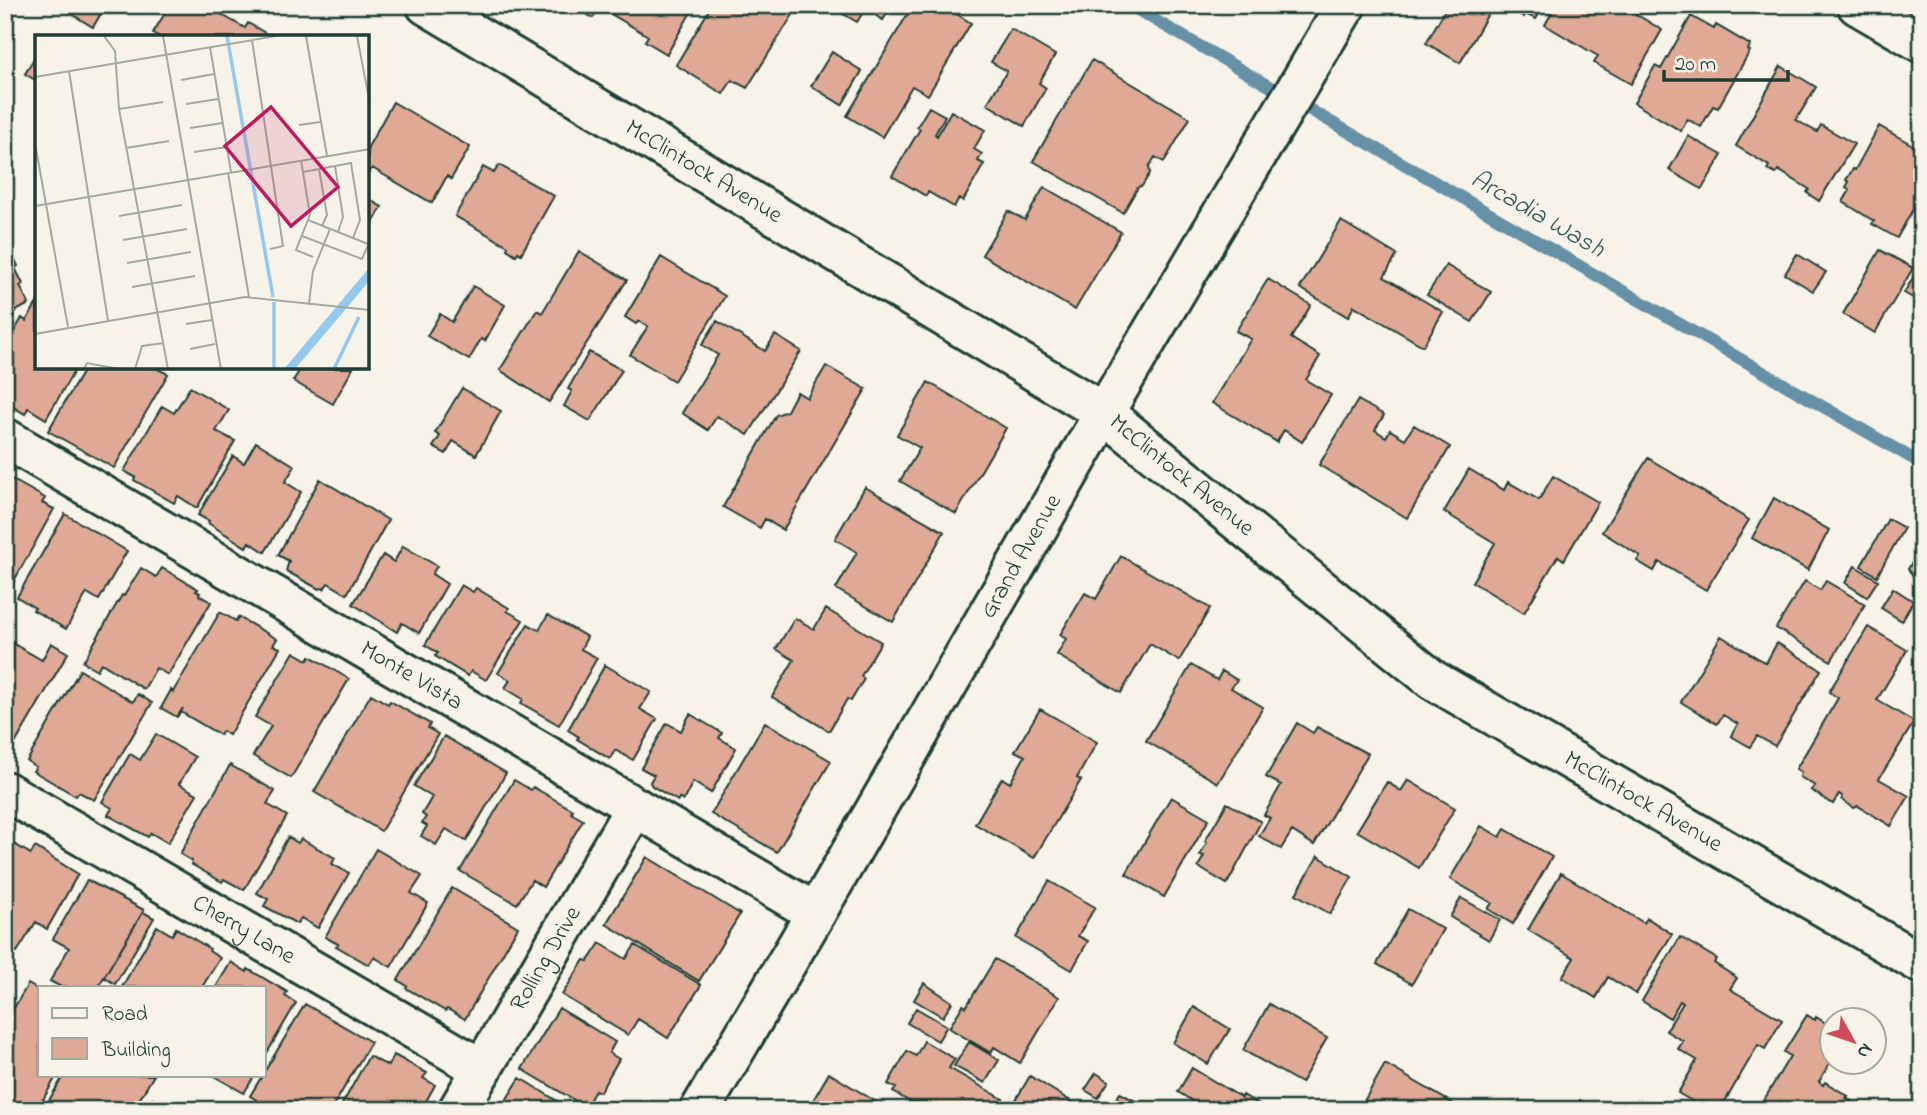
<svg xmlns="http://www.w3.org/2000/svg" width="1927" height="1115" font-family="'Indie Flower',sans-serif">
	<rect width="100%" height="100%" fill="#f7f3e8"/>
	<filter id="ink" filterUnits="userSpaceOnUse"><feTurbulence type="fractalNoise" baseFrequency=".0143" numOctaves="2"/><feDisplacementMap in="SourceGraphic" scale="14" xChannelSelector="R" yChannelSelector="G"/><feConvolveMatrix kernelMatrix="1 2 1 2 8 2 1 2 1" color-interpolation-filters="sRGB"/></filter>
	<g filter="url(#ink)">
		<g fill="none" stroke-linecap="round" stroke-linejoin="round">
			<path stroke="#6590a5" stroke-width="12" d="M1129,5L1922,464"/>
		</g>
		<path fill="#dfa996" stroke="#1f3d34" stroke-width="2" d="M57,5H106L93,27Z
			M170,5H228L222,15L245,28L248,23L272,37H160L153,33Z
			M571,5H601L593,18Z
			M609,5H695L667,54L645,41L648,36L606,11Z
			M712,5H799L747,88L732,80L723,94L676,65Z
			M837,5H892L883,20L865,9L857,22L835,9Z
			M913,5H942L971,23L928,95L912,86L882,137L847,116Z
			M1448,5H1493L1460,63L1426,43Z
			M1539,5L1543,8L1536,19L1525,14L1524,17L1506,6Z
			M1556,5H1621L1662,30L1631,84L1594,63L1598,56L1545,25Z
			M1691,16L1714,29L1716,25L1750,45L1748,50L1750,51L1718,108L1713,106L1701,127L1687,119L1681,131L1634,103L1655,66L1661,69Z
			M1011,29L1055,55L1039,83L1046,88L1024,126L987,104L1007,71L991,62Z
			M832,52L862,71L842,105L811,86Z
			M37,53V81L25,74Z
			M1092,60L1190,118L1164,162L1155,157L1149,167L1150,173L1142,186L1138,187L1123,213L1033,161Z
			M1781,66L1816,87L1796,120L1817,132L1821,125L1854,144L1819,201L1807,193L1809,189L1778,170L1776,174L1767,170L1769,166L1736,146Z
			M393,102L470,147L451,179L447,176L432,203L372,168L369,173L368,172V147Z
			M929,107L945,116L935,134L937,136L951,111L985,130L974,149L982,154L978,161L984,164L963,201L959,198L954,207L928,192L926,196L892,176L920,129L917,127Z
			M1879,126L1918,148V150L1922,153V213L1920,216L1912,211L1897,238L1872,224L1874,221L1843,202L1850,190L1846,187L1849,182L1846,180L1853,169L1855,170Z
			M1688,136L1722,155L1702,189L1669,170Z
			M499,165L554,196L521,254L518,252L516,255L507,249L508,246L455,216L483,167L494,173Z
			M1044,187L1121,232L1075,310L982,255L1008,211L1025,220Z
			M368,199L382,207L368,232Z
			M1341,221L1397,255L1384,277L1443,312L1423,346L1354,306L1348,317L1300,288Z
			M10,250L18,266L15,268L23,284L20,286L29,304L5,317V252Z
			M1880,250L1913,268L1875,333L1843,314Z
			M579,251L627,280L549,402L500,370L537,310L542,313Z
			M1797,254L1826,272L1813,291L1785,274Z
			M661,257L725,296L674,381L630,355L648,326L639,321L636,324L625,317Z
			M1922,263V303L1904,293Z
			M1446,265L1491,292L1472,322L1427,295Z
			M1268,279L1311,305L1291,338L1320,356L1306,380L1331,395L1302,442L1284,430L1277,442L1212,403L1251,339L1236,331Z
			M473,286L505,305L485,341L481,339L469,360L427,336L440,314L452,322Z
			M37,303V368H76L46,419L28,408L25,414L5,402V334L11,337L22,318L26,321Z
			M717,321L765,351L775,335L801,351L748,435L717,416L708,430L682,413L718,355L702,345Z
			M589,352L622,370L590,421L564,406L572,391L568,389Z
			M826,366L866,389L783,530L765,519L760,528L723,507L776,415L787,411L797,392L807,398Z
			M85,368H156L168,374L114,468L48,431Z
			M301,368H353L333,404L293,381Z
			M928,382L1006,428L956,514L900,481L920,448L897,435Z
			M190,387L229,410L216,431L235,441L197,508L178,496L174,503L134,480L135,477L124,471L162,406L174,413Z
			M462,388L501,411L476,455L453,441L446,454L433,447L440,436L435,433Z
			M1358,400L1384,415L1375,430L1386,437L1390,430L1405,439L1414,425L1450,447L1407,518L1319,465Z
			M256,442L295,466L285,482L301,492L265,552L249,542L246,547L208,523L209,521L198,515L233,456L244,463Z
			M1648,458L1749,520L1706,590L1659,562L1654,571L1637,561L1640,556L1602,532Z
			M1469,469L1504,490L1508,482L1539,500L1553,476L1598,502L1564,560L1558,556L1524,613L1472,582L1495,543L1444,512Z
			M6,476L45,498L42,503L54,509L5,597Z
			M320,479L388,520L347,594L328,583L324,589L321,588L319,589L286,571L289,561L278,555Z
			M865,487L944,532L893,622L836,589L857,552L835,539Z
			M1774,498L1829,530L1808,570L1752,538Z
			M65,514L127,551L99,600L87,593L66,629L33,610L35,608L17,597Z
			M1888,519L1904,528L1877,576L1861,566Z
			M403,546L437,566L432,574L447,584L419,633L402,623L397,632L353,604L383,555L394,562Z
			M1917,555H1922V581H1917L1908,569Z
			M1121,556L1210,608L1179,661L1150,644L1121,693L1057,655L1066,639L1060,635L1085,593L1096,599Z
			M1855,566L1878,580L1867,597L1845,583Z
			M141,568L156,577L162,568L198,589L196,591L200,593L199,595L211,602L168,675L156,668L144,689L101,663L97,670L83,662L122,595L124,596Z
			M1805,581L1820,590L1826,581L1865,604L1831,661L1776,628Z
			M461,585L473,592L476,588L509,608L507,611L523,620L486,680L471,671L468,676L435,656L438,653L425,645Z
			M1893,588L1913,601L1902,621L1881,608Z
			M826,609L881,642L861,676L864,679L851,701L847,699L829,731L772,697L794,660L776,649L795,618L814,629Z
			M220,612L236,621L238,617L277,639L273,645L280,648L229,735L223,731L220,735L181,712L183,708L177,717L161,708L171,690L173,692Z
			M548,615L587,637L581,649L597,658L559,725L521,703L523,699L505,688L510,680L498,673L528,624L539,630Z
			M1868,627L1907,650L1877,700L1914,722L1879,779L1909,796L1891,826L1858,806L1854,808L1842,800V796L1839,794L1833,804L1811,790L1815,786L1800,777L1801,772L1796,769L1838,698L1829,692Z
			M1721,636L1766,663L1777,643L1821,670L1775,746L1757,736L1750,747L1731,736L1738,724L1723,715L1717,724L1681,702Z
			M5,639L42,660L51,643L68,653L13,747L5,742Z
			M294,652L308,660L310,656L349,679L291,778L253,756L271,726L255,717Z
			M605,665L651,692L640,709L657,719L633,760L615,750L610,759L577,739L579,737L568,730Z
			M1191,665L1217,680L1222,671L1237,680L1231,688L1263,707L1218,783L1146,741Z
			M80,670L133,702L138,694L152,703L94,800L79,792L76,796L33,771L36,767L27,761Z
			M371,694L388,704L390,701L430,724L428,728L438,734L381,831L314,792Z
			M1040,709L1097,742L1077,778L1081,780L1034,858L975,824L1002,778L1010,783L1025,756L1015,751Z
			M690,714L722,733L719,738L736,748L711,793L693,782L683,801L679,798L678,801L652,786L650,782L654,775L641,768L667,723L681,731Z
			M765,722L831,761L777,852L711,814Z
			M1297,723L1313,733L1317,727L1368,754L1314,845L1292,831L1281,849L1259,836L1270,818L1264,815L1281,785L1266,777Z
			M156,734L195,757L179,784L197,794L168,843L151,833L148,837L108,815L112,808L102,802L130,754L140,760Z
			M444,736L506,773L466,841L446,829L436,845L421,836L427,826L422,823L426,817L422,814L432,797L414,786Z
			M230,765L275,791L267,804L287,816L244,890L224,879L222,882L191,864L192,861L180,854Z
			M514,780L531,790L533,787L573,810L571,813L583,820L543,887L532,880L517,904L460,871Z
			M1408,780L1455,808L1419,868L1357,831L1387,782L1401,791Z
			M1171,797L1209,819L1164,897L1126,874Z
			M1227,803L1261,822L1227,884L1198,867L1204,856L1200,855L1207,842L1205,841Z
			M1481,826L1500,837L1505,829L1552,857L1513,924L1488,909L1492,903L1450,879Z
			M288,837L298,843L301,839L335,858L332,864L349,873L318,928L301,918L297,924L264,906L268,899L257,893Z
			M14,844L31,854L35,847L78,874L47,929L36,922L17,952L5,945V859Z
			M376,849L422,876L411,893L428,903L391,967L374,957L369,965L336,946L338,944L325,937Z
			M1318,856L1352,877L1330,914L1296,894Z
			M647,857L740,914L699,981L606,924Z
			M1561,873L1644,923L1647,918L1672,934L1636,994L1608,977L1596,998L1562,977L1574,958L1528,930Z
			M87,880L144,910L98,987H61L50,981L69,948L53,939Z
			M1049,881L1095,907L1078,936L1088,941L1072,970L1016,938Z
			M452,888L518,927L465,1019L447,1009L445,1011L406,988L407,986L398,980Z
			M1461,898L1500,920L1489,940L1450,917Z
			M1408,909L1443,929L1412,984L1377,964Z
			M143,912L154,918L115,984L104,977Z
			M157,926L172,935L176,928L210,949L209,951L220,958L202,987H122Z
			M1680,937L1717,959L1714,963L1737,978L1730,989L1782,1020L1765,1049L1758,1045L1720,1110H1707L1678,1093L1697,1060L1678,1049L1683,1041L1666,1031L1683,1003L1680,1001L1670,1018L1642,1001Z
			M600,943L626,959L635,945L701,985L668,1038L638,1019L628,1035L562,995L584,960L588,961Z
			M995,959L1059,997L1020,1063L994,1047L991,1053L949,1028L963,1005L966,1007Z
			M231,962L247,972L248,969L287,992L285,996L296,1003L264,1058V987H216Z
			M924,983L952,1002L943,1017L914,1000Z
			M28,984L40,991V1075H57L37,1110H30L5,1097V1023Z
			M305,1004L371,1042L331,1110H273L250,1096Z
			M1269,1004L1327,1038L1301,1083L1243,1050Z
			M1194,1007L1230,1029L1208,1064L1173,1043Z
			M559,1008L615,1042L609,1053L619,1059L600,1092L595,1090L586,1107L522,1069Z
			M916,1008L947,1026L938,1041L907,1023Z
			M1807,1015L1815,1020L1816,1017L1832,1027V1059L1819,1082L1823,1085L1825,1082L1848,1096L1846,1098L1863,1108L1862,1110H1758L1790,1056L1784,1052Z
			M924,1041L955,1059L949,1068L1003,1099L996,1110H924L893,1092L896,1088L888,1084L907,1051L916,1056Z
			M969,1042L999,1060L985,1083L954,1066Z
			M394,1055L427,1073L423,1078L435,1085L421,1110H339L369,1056L388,1066Z
			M1385,1064L1464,1110H1359Z
			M1192,1068L1242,1098L1243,1095L1268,1110H1190L1194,1102L1178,1092Z
			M829,1073L883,1106L881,1110L808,1109Z
			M1096,1073L1109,1081L1098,1098L1085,1090Z
			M64,1075H154L133,1110H50L45,1107Z
			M212,1075H255L244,1093Z
			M1030,1076L1077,1105L1074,1110L1011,1108Z
			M520,1078L572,1110H500Z
			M1120,1093L1143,1105L1140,1110H1110Z
			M153,1099L171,1110H147Z
			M1580,1100L1597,1110H1575Z"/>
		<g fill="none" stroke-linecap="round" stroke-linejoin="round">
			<defs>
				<g id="minor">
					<path id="s1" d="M426,5L1104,413L1433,680L1922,964"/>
					<path d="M1857,5L1922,43"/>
					<path id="s2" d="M5,438L816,913"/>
					<path id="s3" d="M5,791L482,1069"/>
					<path id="s4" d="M458,1110L635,807"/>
					<path id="s5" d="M700,1110L816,913L1104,413L1346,5"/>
				</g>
			</defs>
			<use href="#minor" stroke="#1f3d34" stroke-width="44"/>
			<use href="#minor" stroke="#f7f3e8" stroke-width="38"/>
		</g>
	</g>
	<g text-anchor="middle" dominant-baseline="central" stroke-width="6" stroke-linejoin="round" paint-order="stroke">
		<g font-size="24" fill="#1f3d34" stroke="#f7f3e8">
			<text stroke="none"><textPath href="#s1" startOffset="324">McClintock Avenue</textPath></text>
			<text stroke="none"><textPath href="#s1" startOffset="891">McClintock Avenue</textPath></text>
			<text stroke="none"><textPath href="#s5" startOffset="640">Grand Avenue</textPath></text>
			<text stroke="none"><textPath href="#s2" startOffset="471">Monte Vista</textPath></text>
			<text stroke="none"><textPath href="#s1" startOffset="1458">McClintock Avenue</textPath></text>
			<text stroke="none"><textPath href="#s3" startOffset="276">Cherry Lane</textPath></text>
			<text stroke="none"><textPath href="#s4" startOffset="175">Rolling Drive</textPath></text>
		</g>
		<g font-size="26" font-style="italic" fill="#36595a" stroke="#f7f3e8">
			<text transform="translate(1537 215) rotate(30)">Arcadia Wash</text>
		</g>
	</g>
	<g transform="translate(35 35)">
		<rect width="334" height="334" fill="#f7f3e8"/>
		<path d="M334,233V246L315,269L260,334H249Z" fill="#93c8f1"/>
		<path fill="none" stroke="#93c8f1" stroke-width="3.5" d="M192,1L238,262M239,334V267M299,334L324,282"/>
		<path fill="none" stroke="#a1aaa0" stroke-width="2" d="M69,1L80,16L84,74L133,334M128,1L186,334M271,1L292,121M322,1L335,69M217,5L248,211L235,214M175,12L196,137M34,36L73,286M0,42L241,1M146,45L179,39M151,69L183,64M84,74L128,67M264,90L285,87M155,93L188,88M0,108L33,292M91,113L134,106M159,117L192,112M266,125L275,180L261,215L278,222M300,131L308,182L303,197M284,134L292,180L287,191M268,137L316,128L325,185L318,203M193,138L214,262M0,171L335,114M84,181L147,170M273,185L333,209M267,201L327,224L335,206M88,205L152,194M92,228L156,217M97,252L160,241M274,268L278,236L295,194M151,289L177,285M0,299L210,262L335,275M155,314L180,309M49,334L52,328L84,334M100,334L107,311L129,308"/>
		<path fill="#c2185b" fill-opacity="0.15" stroke="#c2185b" stroke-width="3.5" d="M236,72L303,152L256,191L190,111Z"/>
		<rect width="334" height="334" fill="none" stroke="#1f3d34" stroke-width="3.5"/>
	</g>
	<rect width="1927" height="1115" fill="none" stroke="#f7f3e8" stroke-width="28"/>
	<rect x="14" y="14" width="1899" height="1087" fill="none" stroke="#1f3d34" stroke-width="2.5" filter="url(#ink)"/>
	<rect x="38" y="986" width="228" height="91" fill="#f7f3e8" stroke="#a1aaa0" stroke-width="2"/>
	<rect x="52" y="1008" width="35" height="10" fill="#f7f3e8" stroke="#a1aaa0" stroke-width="2"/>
	<text x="102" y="1020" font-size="21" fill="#1f3d34">Road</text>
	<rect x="52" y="1038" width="35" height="21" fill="#dfa996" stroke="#a1aaa0" stroke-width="2"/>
	<text x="102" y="1056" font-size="21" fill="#1f3d34">Building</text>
	<g transform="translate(1853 1041) rotate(130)"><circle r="33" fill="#f7f3e8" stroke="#a1aaa0" stroke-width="2"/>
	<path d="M0-5L12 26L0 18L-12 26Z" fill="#d1495b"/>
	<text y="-10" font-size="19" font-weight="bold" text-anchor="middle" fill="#1f3d34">N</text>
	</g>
	<path d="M1664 70v10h124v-10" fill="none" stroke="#1f3d34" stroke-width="3.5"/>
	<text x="1675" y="70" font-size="21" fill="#1f3d34" stroke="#f7f3e8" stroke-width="5" paint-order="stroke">20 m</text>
</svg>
